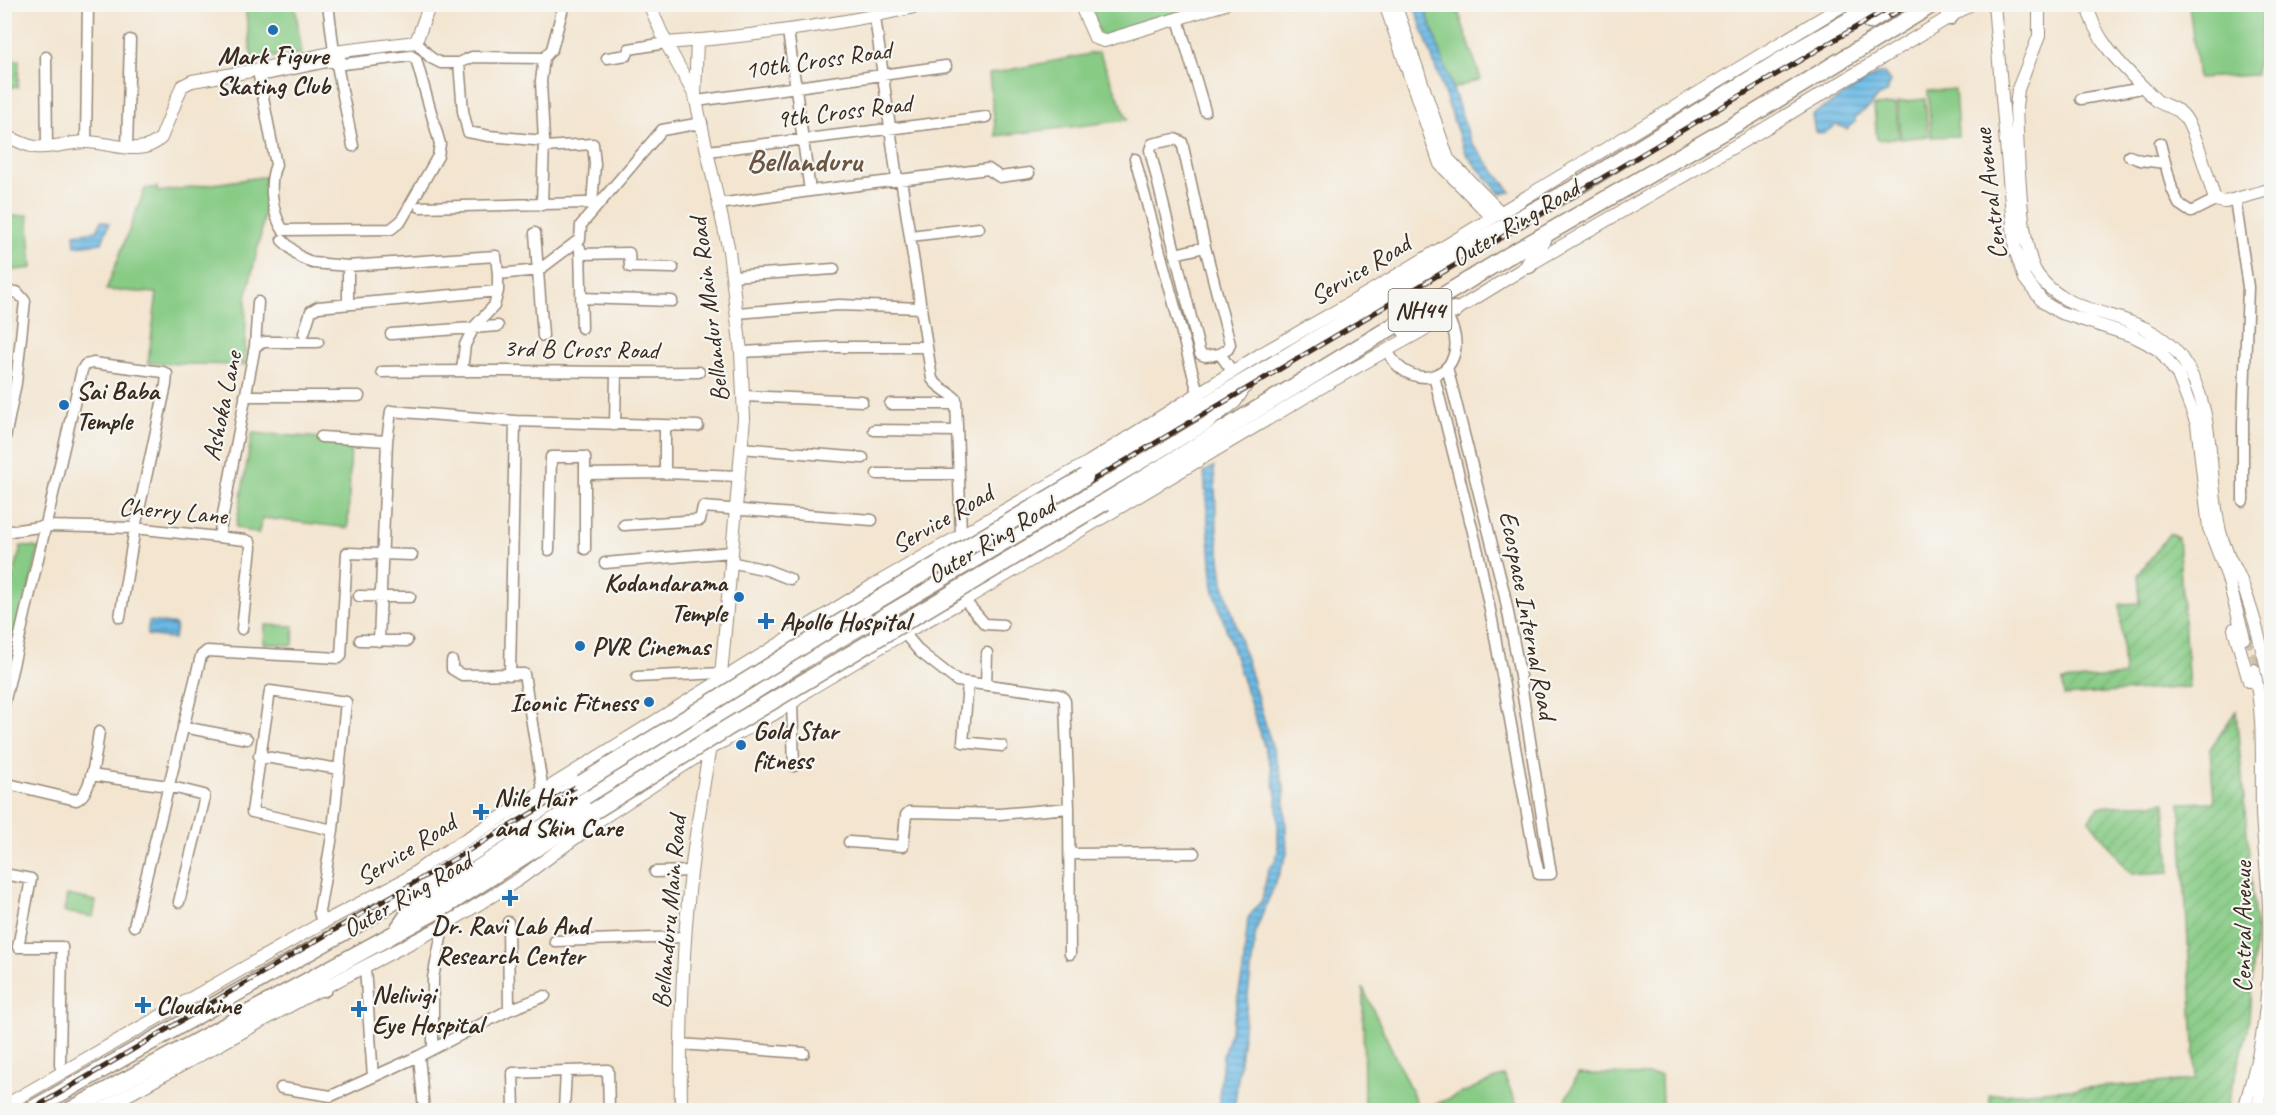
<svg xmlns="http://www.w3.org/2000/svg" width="2276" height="1115" font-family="Caveat,sans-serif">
	<defs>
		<pattern id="garden-furrows" width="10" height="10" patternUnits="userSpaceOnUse" patternTransform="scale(1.5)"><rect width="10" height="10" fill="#87cb85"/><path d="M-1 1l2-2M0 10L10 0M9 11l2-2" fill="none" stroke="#75ae72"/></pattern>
		<pattern id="water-rules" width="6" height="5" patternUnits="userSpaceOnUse" patternTransform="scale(1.5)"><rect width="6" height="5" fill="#6abae5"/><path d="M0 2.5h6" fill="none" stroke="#5897b9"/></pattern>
	</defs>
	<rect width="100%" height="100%" fill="#f6f6f2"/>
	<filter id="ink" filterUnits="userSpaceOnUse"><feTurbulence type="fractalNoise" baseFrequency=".0167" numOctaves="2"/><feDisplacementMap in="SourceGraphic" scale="12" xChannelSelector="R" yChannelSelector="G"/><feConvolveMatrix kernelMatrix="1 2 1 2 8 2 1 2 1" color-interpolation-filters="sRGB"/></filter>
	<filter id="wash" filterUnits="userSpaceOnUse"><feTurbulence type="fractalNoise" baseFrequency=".008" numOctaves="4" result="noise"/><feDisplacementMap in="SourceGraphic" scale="24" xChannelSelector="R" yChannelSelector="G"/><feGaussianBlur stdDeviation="1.35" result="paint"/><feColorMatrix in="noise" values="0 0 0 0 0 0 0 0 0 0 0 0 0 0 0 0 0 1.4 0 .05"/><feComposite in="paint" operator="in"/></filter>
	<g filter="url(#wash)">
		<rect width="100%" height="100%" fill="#f3e5d0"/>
		<path fill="#87cb85" stroke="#617a52" stroke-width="1.5" d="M265,5H295L302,53L252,60L245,7Z
			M1088,5H1202L1101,37Z
			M1424,5H1456L1481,79L1452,89Z
			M2189,5H2264L2256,75L2198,78Z
			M1099,52L1128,120L996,136L989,74Z
			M1955,89L1958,136L1931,137L1928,91Z
			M1925,99L1928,136L1901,139L1898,102Z
			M1896,104L1899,138L1877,140L1874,106Z
			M269,176L261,234L246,298L245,365L148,363L157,293L106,290L145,189L157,187L158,192Z
			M28,215L32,268L8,271L5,217Z
			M252,433L351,440L348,528L263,518L258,534L236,527Z
			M21,546L39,548L5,694V611Z
			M265,625L294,626L293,645L264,644Z
			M67,895L96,901L93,917L64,912Z
			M1363,988L1416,1101L1413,1110H1364Z
			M1578,1074L1661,1075L1662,1110H1561Z
			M1504,1075L1519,1110H1434V1105Z"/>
		<path fill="url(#garden-furrows)" stroke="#617a52" stroke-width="1.5" d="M5,60H19L18,87H5Z
			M2169,534L2178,538L2189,687L2064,696L2063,681L2124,676L2120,604L2140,603L2138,575Z
			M2236,711L2256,932L2248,1030L2226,1110H1991L1989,1095L2196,1080L2180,803L2214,802L2210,749Z
			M2165,802L2170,872L2131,874L2089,820L2098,807Z"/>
		<path fill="url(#water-rules)" stroke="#527282" stroke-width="1.5" d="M1414,5H1424L1471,142L1511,192L1500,194L1467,155L1461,142Z
			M1877,74H1884L1890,82L1887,93L1877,97L1871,106L1855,117V122L1847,129L1836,125L1823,134L1815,132L1812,115Z
			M101,221L109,223L102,243L75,246L74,234L97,231Z
			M1214,467L1217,531L1223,582L1284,786L1287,854L1256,930L1234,1110H1218L1223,1056L1234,1018L1243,971L1248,918L1262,900L1268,870L1275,861L1278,852V826L1277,800L1271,767L1213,588L1204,472Z
			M149,621L176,625L174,639L147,635Z"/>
	</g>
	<g filter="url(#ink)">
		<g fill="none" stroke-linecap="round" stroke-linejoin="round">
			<path stroke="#cec0ac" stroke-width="12" stroke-dasharray="12 6" stroke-linecap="butt" d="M2250,635L2260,669"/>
			<defs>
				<path id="minor" d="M328,4L334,52
					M875,17L897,179
					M1178,19L1205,111
					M416,42L431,58L441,63H459L472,57L544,58L552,49L564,4
					M338,51L341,62L343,64L411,56L416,59L440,144L438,156L401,221L391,229L283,230C272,213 268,183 276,165L259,76L336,60L339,58
					M46,57L47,147
					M607,58L627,55L629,49L666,43
					M336,60L353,146
					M459,63L463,111L468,132L489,136L544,141
					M2081,99L2137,89L2142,86
					M697,101L946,66
					M86,142L88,4
					M2160,143L2172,189L2179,204L2191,212L2215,200
					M544,147L593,144L595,164L592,205
					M127,148L130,40
					M708,151L986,117
					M2129,156L2140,160L2165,163
					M1135,159L1198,393
					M901,179L932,379C939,389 949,391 956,399L961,534
					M810,191L988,169L1000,177L1029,173
					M2235,199L2248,287L2243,423V501
					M719,204L810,191L788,31
					M542,205L544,141L541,81L544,58
					M420,207L586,203L597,206
					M535,233L543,336
					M910,236L979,228
					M282,240L300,257L313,263L348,266L496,256L498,274
					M580,248L582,328
					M581,254L629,253L630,267L673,268
					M1175,254L1205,247
					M732,276L834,269
					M4,293L17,292L25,301L16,383L4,443
					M581,298L672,301
					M348,303V266
					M737,313L839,305L922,308
					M304,333L311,311L318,307L498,291
					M391,334L498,326
					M255,346L258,302
					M1387,350C1412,402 1479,372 1447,316
					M741,352L837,347H927
					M1220,354L1205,356L1200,354L1150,150L1152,144L1175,139L1182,142L1205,247L1230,344L1228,349L1220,354L1232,371
					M462,370L465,345L474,327L494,306L498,291V274L539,270L580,239L581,225L662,130L702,123
					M382,372C488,369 594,373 699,372
					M1434,376L1478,552L1492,620L1534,852L1539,874H1551L1518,664L1504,592L1447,367
					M245,396H359
					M744,396L862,401
					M890,404H956
					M615,425L616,373
					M665,427V473
					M874,430L957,431
					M321,437L387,441
					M741,448L863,458
					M585,474L665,473L737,476
					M877,474H958
					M624,525L700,520L703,507L872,520
					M4,532L46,526L135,528L245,540L250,542L251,547L242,629
					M219,536L255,346L264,342H318
					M549,550L551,457H585V549
					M730,562L767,570L790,579
					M605,563L731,552
					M359,596L410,597
					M964,600L985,624L1003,625
					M904,633L920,652L957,681L1056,694L1062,696L1065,701L1069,808L1070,954
					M360,640L407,641
					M379,641L387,441L391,411L515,421L698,426
					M452,661V669L462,675L524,674L543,791
					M510,675L515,421
					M637,677L722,673
					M968,684L963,742L1002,746
					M986,685L987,653
					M792,703L794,766
					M4,704L82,370L85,365L93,363L163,372L167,374L166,385L135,528L120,617
					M183,727L247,739
					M259,756L339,769
					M91,775L168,786L204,795V801L179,902
					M4,783L76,800C93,794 96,749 99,732
					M849,842L903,846L906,815L909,812L1000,814L1069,808
					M1070,854L1194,853
					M655,872L691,871
					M4,874L31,879L18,947H62L60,1065L63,1072
					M508,922L509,1010
					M322,923L319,912L333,830L346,702L270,691L252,812L333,830
					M134,926L201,656L207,651L339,658L341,656L347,553L412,555
					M555,941L685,937
					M365,968L373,1077
					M680,1044L804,1053
					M433,1048V978L441,938V927
					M419,1056L424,1110
					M281,1088L331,1096L419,1056L509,1010L545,996
					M514,1110L513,1073L566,1071
					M564,1110L566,1071L608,1070L609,1110"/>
				<path id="tertiary" d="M649,4L666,43L694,94
					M1080,4L1095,38L1104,41L1225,4
					M1385,4L1440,164L1492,217
					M1395,4L1448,159L1500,212
					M1994,4L2015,249L2025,279L2043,302L2059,312L2133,336L2147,343L2160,351L2178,375L2197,424L2209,528L2227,575L2244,638
					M2039,4V36L2018,89L2016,108C2018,144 2019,247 2037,274C2052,296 2077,306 2102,313C2132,322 2160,330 2180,356C2217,406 2207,470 2219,527C2221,539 2227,550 2230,562
					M2087,4C2095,44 2128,71 2155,99C2163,107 2176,106 2183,115C2195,128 2209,181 2215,200L2225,202L2272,189
					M697,40L695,96L729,251L741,352L744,418L720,687
					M666,43C754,36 841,25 927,4
					M4,135C14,139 24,145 35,147C52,149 69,142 86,142C111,142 141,158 161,138L182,86L192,81L251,71L334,52L416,42L430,4
					M1448,315L1529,265L1754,135L1971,4
					M2228,557C2246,577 2266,662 2272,692
					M2234,629L2249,681
					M714,719L806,661L1206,424L1235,402L1249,381
					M2269,778L2272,806
					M4,1106L322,923L406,879L431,861L872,586L1089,462L1261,354L1371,291L1845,4
					M100,1110L302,999L441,927L518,880L601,819L709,749L774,714L792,703L808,690L904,633L964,600L1330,382L1434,324
					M681,1110C680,1031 682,951 691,873C696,830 703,788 710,746
					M2244,1110C2251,1084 2259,1057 2263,1030C2269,990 2270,947 2269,907C2268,875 2263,843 2262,811C2261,764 2265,717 2254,670
					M2257,1110L2272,1047"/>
				<path id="trunk" d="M1949,17L1959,4
					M1870,21L1897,4
					M1529,265L1545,235
					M1405,330L1436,315L1454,310
					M1085,477L1490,235L1575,188L1791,54L1878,4
					M1105,502L1508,256L1755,113L1933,4
					M399,928L415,905L452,885L714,719
					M318,975L324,988
					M31,1110L363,921L582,783
					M71,1110L447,905L594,811"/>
			</defs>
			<use href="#minor" stroke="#978877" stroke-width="13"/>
			<use href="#tertiary" stroke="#978877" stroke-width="14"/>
			<use href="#trunk" stroke="#978877" stroke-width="19"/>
			<use href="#minor" stroke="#fff" stroke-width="10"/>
			<use href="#tertiary" stroke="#fff" stroke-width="12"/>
			<use href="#trunk" stroke="#fff" stroke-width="16"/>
			<defs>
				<path id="rail" d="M1890,16L1909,4
					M31,1110L1895,4"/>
			</defs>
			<use href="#rail" stroke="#3b2a1e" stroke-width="5"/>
			<use href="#rail" stroke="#f6f6f2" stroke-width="3" stroke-dasharray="9" stroke-linecap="butt"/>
			<defs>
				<path id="trunk-bridge" d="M582,783L846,619L1085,477
					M594,811L729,727L1105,502"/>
			</defs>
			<use href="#trunk-bridge" stroke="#978877" stroke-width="19" stroke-linecap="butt"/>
			<use href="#trunk-bridge" stroke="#fff" stroke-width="16"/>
		</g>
	</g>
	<g fill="#1f6fb2" stroke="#f6f6f2" stroke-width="2">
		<circle cx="273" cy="30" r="6"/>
		<circle cx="64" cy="405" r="6"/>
		<circle cx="739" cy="597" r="6"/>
		<path d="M763 612h6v6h6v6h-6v6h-6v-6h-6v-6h6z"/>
		<circle cx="580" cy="646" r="6"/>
		<circle cx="649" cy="702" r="6"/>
		<circle cx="741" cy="745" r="6"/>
		<path d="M478 803h6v6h6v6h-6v6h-6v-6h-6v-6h6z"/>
		<path d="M507 889h6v6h6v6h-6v6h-6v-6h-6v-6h6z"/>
		<path d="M140 996h6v6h6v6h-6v6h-6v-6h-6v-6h6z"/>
		<path d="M356 1000h6v6h6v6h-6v6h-6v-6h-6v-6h6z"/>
	</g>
	<g text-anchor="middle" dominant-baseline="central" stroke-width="4.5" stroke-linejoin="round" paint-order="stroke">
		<rect fill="#f6f6f2" stroke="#73675e" stroke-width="1.5" x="1388.5" y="289" width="63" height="42" rx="4.5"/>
		<g font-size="24" font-weight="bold" fill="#3b2a1e">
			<text x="1420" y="310">NH44</text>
		</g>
		<g font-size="26" font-weight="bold" fill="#3b2a1e" stroke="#f6f6f2" text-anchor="start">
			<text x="273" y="55" text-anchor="middle">Mark Figure<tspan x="273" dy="30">Skating Club</tspan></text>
			<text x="76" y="390">Sai Baba<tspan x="76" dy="30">Temple</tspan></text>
			<text x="727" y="582" text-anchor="end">Kodandarama<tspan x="727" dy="30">Temple</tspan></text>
			<text x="780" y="621">Apollo Hospital</text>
			<text x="592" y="646">PVR Cinemas</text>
			<text x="637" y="702" text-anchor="end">Iconic Fitness</text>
			<text x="753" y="730">Gold Star<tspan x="753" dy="30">fitness</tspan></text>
			<text x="494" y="797">Nile Hair<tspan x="494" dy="30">and Skin Care</tspan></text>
			<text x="510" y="925" text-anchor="middle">Dr. Ravi Lab And<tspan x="510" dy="30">Research Center</tspan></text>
			<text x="372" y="994">Nelivigi<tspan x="372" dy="30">Eye Hospital</tspan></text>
			<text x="156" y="1005">Cloudnine</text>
		</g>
		<g font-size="26" fill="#3b2a1e" stroke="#f6f6f2">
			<text transform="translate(818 60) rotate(-8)">10th Cross Road</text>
			<text transform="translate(844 111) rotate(-7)">9th Cross Road</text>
			<text transform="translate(1990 194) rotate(-97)">Central Avenue</text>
			<text transform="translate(1515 223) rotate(-31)">Outer Ring Road</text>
			<text transform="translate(1360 270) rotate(-31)">Service Road</text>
			<text transform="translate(709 310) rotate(-97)">Bellandur Main Road</text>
			<text transform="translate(581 349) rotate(1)">3rd B Cross Road</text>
			<text transform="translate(222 406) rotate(-78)">Ashoka Lane</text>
			<text transform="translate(173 511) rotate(5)">Cherry Lane</text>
			<text transform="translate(942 519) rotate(-30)">Service Road</text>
			<text transform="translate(991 540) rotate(-31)">Outer Ring Road</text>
			<text transform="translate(1528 615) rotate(79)">Ecospace Internal Road</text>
			<text transform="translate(406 850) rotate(-32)">Service Road</text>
			<text transform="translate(407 895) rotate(-30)">Outer Ring Road</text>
			<text transform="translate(669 912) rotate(-85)">Bellanduru Main Road</text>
			<text transform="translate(2242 927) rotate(-90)">Central Avenue</text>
		</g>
		<g font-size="32" font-weight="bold" fill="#6c5642" stroke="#f6f6f2">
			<text x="804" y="160">Bellanduru</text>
		</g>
	</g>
	<rect width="2276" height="1115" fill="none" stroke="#f6f6f2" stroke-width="24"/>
</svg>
